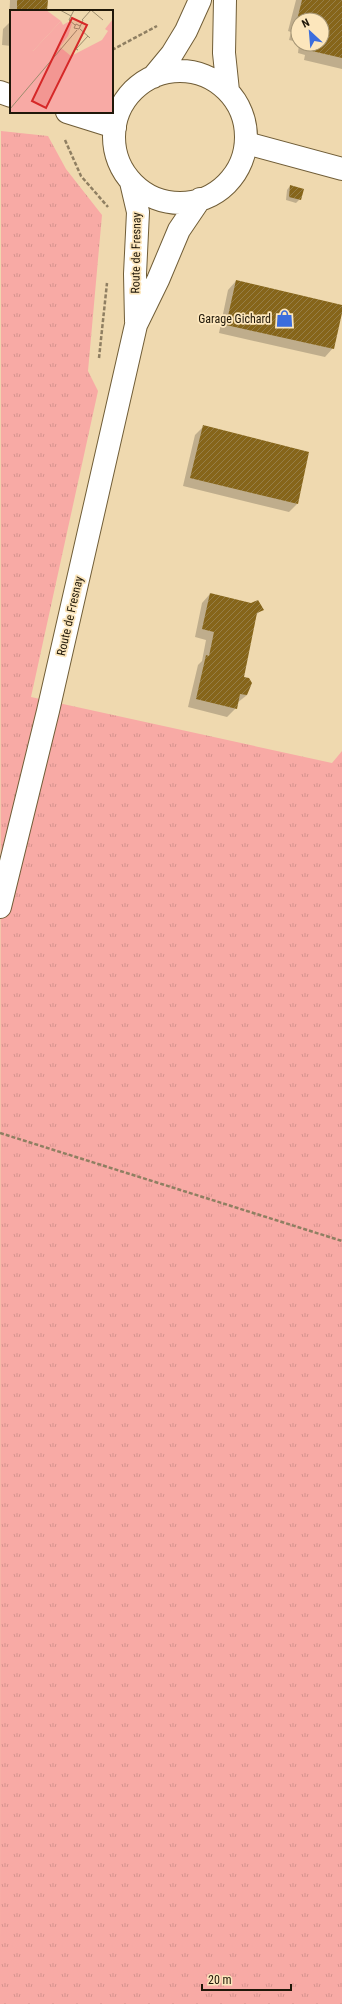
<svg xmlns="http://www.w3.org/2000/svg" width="342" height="2004" font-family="'Roboto Condensed',sans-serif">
	<defs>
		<pattern id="grass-tufts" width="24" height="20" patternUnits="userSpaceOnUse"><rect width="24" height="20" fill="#f8aaa5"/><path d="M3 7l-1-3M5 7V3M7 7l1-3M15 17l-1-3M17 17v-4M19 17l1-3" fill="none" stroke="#d4928d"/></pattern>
		<pattern id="building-hatch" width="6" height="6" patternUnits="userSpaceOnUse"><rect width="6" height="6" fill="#86651a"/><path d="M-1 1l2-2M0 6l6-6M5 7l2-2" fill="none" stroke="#967e48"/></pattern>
	</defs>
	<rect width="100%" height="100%" fill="#efd9af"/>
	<path fill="url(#grass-tufts)" d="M1,131L48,136L66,169L102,215L88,371L98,391L31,697L332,763L342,751V2004H0Z"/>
	<path fill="#0003" d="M4,0H47L46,11H11V46L2,45L3,29L9,23L10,0Z
		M296,0H342V69L304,60L305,55L298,53L299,44H322V20H298V42L289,40L291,32L288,31Z
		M290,186L300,199L296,203L286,200L287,190Z
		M236,281L342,306L333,348L325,357L219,333L228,290Z
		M203,427L297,504L289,512L183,486L195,435Z
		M210,594L262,609L256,615L243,678L247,695L237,703L236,708L227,717L188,707L198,665L202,661L206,640L195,637L202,603Z"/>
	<path fill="url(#building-hatch)" d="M17,0H48L47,11H17Z
		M302,0H342V58L312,51L314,46L308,44H322V20H297Z
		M290,185L304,189L301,200L289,197Z
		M236,280L342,305V313L334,349L226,325Z
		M203,425L309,452L298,504L190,478Z
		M210,593L251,603L258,600L264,610L257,613L244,677L249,678L252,683L247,695L240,694L237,709L196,699L206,655L209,656L214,632L202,629Z"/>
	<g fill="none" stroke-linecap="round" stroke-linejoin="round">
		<defs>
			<path id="street" d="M0,92L11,96
				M67,112L115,127
				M246,143L342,169"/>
			<path id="secondary" d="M225,0L224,53L228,91
				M114 137a66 66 0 1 1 132 0a66 66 0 1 1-132 0Z
				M153,77L172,54L186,31L200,0
				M131,182L138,212L135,274L136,321
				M0,907L48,711L136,325L158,280L179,230L200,199"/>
		</defs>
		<use href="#street" stroke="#705d37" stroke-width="24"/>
		<use href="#secondary" stroke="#705d37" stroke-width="24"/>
		<path stroke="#8f7f62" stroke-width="2.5" stroke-dasharray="4 2" stroke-linecap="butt" d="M112,50L157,26
			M65,140L81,176L108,207
			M99,358L107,283
			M0,1133L342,1241"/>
		<use href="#street" stroke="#fff" stroke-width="22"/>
		<use href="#secondary" stroke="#fff" stroke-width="22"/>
	</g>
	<defs>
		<symbol id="shop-bare" viewBox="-9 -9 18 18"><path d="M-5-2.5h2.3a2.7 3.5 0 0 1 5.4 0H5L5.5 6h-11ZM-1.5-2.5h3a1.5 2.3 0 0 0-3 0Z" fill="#3b6ddd" stroke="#fce6bc" stroke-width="2.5" paint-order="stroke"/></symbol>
	</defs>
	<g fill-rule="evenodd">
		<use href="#shop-bare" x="272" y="306" width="25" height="25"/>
	</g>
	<g text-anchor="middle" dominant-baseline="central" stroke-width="3.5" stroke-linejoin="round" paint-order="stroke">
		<g font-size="12" fill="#201809" stroke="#fce6bc">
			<text transform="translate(136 253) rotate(-89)">Route de Fresnay</text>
			<text transform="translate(70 616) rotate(-77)">Route de Fresnay</text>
		</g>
		<g font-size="12" fill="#201809" stroke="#fce6bc" text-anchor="end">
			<text x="271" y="319">Garage Gichard</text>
		</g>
	</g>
	<g transform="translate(10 10)">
		<rect width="103" height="103" fill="#efd9af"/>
		<path d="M0,0H13L9,2L23,41L51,11L53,15L58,12L62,14L58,26L50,37L61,46L92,30L98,21L95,19L103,9V103H0Z" fill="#f8aaa5"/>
		<path d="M13,0H36L51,11L23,41L4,25L9,2Z" fill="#f8aaa5"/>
		<path fill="none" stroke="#9c8c6d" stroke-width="1" d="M50,0L61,6M64,0L59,10L65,15M81,0L93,10M72,10L81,0M70,16L66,14L64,18L69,19L73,10M70,19L80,28M68,40L66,39L78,26M0,99L67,20"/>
		<path fill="#d62828" fill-opacity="0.15" stroke="#d62828" stroke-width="2" d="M62,8L77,15L36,98L22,91Z"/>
		<rect width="103" height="103" fill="none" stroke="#201809" stroke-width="2"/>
	</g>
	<g transform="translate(310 32) rotate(334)"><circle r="19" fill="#fce6bc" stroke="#a49474"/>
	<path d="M0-3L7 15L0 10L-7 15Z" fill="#3b6ddd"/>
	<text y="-6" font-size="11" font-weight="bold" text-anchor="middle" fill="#201809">N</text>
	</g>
	<path d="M202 1984v6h89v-6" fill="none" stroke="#201809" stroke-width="2"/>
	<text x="208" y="1984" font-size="12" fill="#201809" stroke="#fce6bc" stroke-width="3" paint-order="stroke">20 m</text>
</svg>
